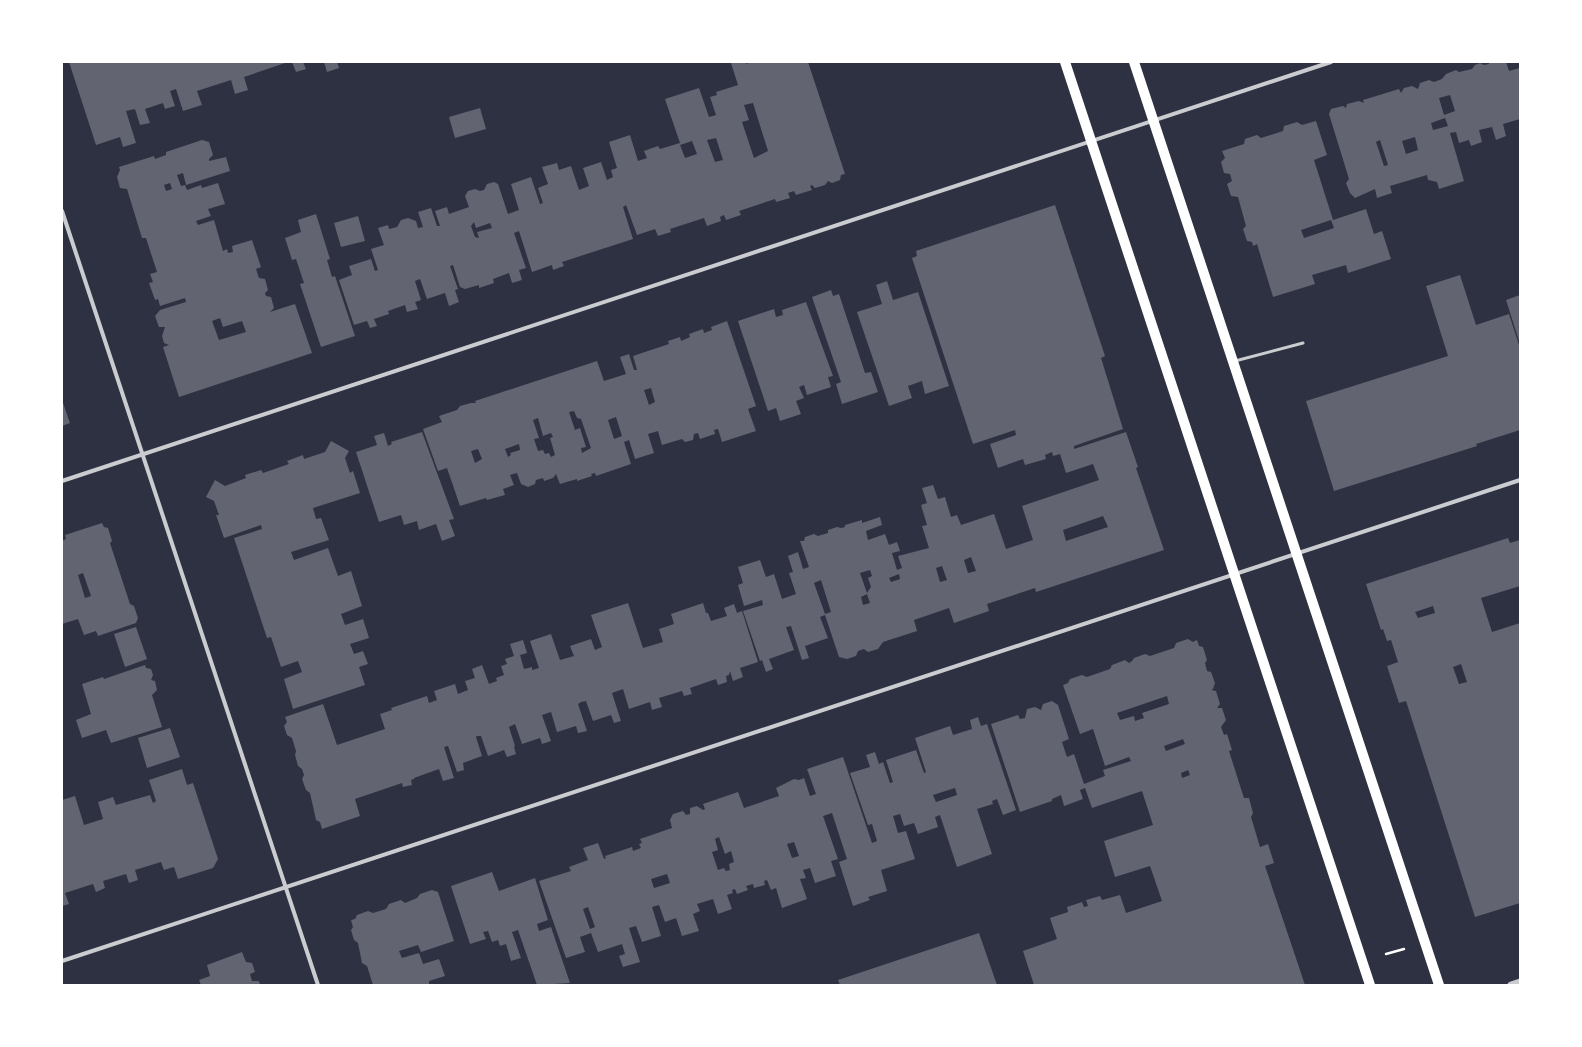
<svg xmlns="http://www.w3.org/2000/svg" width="1582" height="1047" font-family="Helvetica,sans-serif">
	<rect width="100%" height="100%" fill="#2d3142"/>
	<path fill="#626471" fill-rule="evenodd" d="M69,62H288L244,77L248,90L235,94L231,80L197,91L202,105L183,111L176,89L170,91L175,106L165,109L163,103L145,109L150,123L140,125L135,109L126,111L136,143L123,147L120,137L96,145Z
		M292,62H303L306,69L296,72Z
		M324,62H337L339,68L327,72Z
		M735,62H746V64L751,62H808L845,174L841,175L840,180L832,183L828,181L825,185L815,188L812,185L810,186L812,190L796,195L794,191L788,193L790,198L776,202L775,199L739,211L741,215L726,220L724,215L720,217L721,221L707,226L704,218L670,229L671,232L658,236L655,229L637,235L626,205L623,207L633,239L562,262L564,266L553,270L552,265L532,272L519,231L514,233L526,268L519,270L522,280L512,283L509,273L493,279L494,283L479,288V285L465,289L460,287L453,265L450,266L458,289L455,290L459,302L449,306L445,293L427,299L420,279L415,281L421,300L415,302L418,309L407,312L405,305L388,311L389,314L374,319L377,326L370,328L367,321L354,325L339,280L352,275L349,266L371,259L375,271L378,270L371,249L384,245L378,228L388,225L389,229L397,227L401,220L408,218L416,221L418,228L423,227L418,212L431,208L437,226H440L435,211L447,207L449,214L469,207L465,196L468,191L475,189L480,191L484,190L487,184L494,182L498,184L508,214L519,210L511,184L531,177L540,204L543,203L538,188L548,184L542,167L557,163L559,170L571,166L579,190L589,186L583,168L601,162L607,180L613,177L611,170L617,168L609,142L630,135L638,161L647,158L644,151L658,146L660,149L680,143L665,99L699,88L709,117L716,115L710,97L717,95L716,92L738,85L731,63ZM753,103L768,151L754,158L742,122L749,120L744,105ZM716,138L723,160L715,162L707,140ZM692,141L697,154L685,158L680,145ZM474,222L476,228L490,223L492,228L477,232L479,238L475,237L471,226Z
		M1489,62H1506L1509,71L1520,68V119L1503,124L1506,136L1496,140L1492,127L1479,130L1482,142L1471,146L1469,140L1459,143L1456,132L1450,133L1464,181L1439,189L1437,182L1428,180L1427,175L1390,186L1392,193L1377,198L1375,189L1355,198L1350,193L1346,183L1349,179L1329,114L1331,109L1343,106L1346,108L1347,104L1359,101L1364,103L1363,100L1399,89L1401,93L1404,88L1412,86L1418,89L1420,83L1429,80L1434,82L1442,79L1446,74L1456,70L1459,72L1472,69L1475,65L1480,63L1484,65L1489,64ZM1450,95L1455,111L1444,115L1439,98ZM1445,118L1448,126L1433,130L1431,123ZM1415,137L1418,150L1406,154L1402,141ZM1380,140L1388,165L1384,166L1376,142Z
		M480,108L486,129L455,138L449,117Z
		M1316,121L1327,155L1314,160L1333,220L1366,209L1374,234L1382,231L1391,259L1348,273L1346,265L1312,275L1315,284L1273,297L1257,244L1253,246L1252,242L1247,241L1243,229L1246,226L1238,197L1231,196L1227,184L1232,181L1230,174L1224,173L1221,162L1225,158L1222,151L1244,144L1245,139L1257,135L1261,138L1283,131L1284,126L1297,122L1302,125ZM1331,220L1334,228L1304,238L1301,230Z
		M202,140L209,142L213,155L209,159V161L226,157L230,171L186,185L183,173L177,175L181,186L185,185L187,190L201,185L202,188L218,183L225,204L208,209L211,216L196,221L198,225L214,220L223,251L227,249L228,253L233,252L232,246L252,240L261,267L256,269L259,278L265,279L268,290L265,293L266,296L271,297L274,308L270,312L295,304L312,353L179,397L163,347L169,345L164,343L162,336L165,327H159L155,316L160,310L186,302L185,298L160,306L158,299L155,300L149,283L153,282L150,274L157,272L146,238H142L127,189L120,188L117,177L120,170L119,167L154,156L155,159L166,155V152ZM170,183L172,189L166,191L164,185ZM220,318L223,327L242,321L246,332L219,340L212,321Z
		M1055,205L1105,356L1101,358L1123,429L1074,446V449L1126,432L1138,467L1136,468L1164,550L1036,592L1035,588L987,604L989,611L954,623L949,608L914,620L917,631L883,642L878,649L868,652L864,649L858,651L856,656L847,659L839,657L825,615L820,617L828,638L805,646L809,658L802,660L791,626L786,627L794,650L769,659L773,669L766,672L762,660L760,661L743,611L763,605L762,600L744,606L738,585L743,583L738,567L760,560L766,577L774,574L782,599L796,594L789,573L793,572L788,556L798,552L803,569L809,567L800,541H804L805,537L814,534L818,536L828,533V530L837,527L841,528L845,527V525L862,520V523L880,517L882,525L866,531L868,540L885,534L889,545L897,542L900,551L892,553L897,570L902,568L898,556L929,548L922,526L927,525L921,505L927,503L922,488L933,485L938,499L945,497L951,517L957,515L961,525L994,514L1006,549L1033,540L1022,506L1099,480L1093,464L1066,473L1060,454L1053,456L1052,452L1045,455L1046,459L1025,465L1023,459L998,468L990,444L1016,435L1015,430L973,444L912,258L917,256L916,251ZM1103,516L1108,527L1066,541L1063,530ZM971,557L976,571L968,573L964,560ZM942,566L947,580L940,582L936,568ZM870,570L872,576L868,578L871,587L867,593L860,573ZM899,574L900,579L891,582L889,578ZM821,580L831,612L825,614L814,583ZM867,594L870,603L863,605L861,597Z
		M316,214L330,259L327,260L332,277L335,276L355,336L321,347L300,284L304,283L296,259L292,260L285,238L301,232L298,220Z
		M358,216L365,241L341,247L334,223Z
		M1460,275L1476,325L1509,314L1520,348V430L1476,444L1477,446L1334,491L1306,401L1448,356L1426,286Z
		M887,281L893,300L918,292L949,386L925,394L922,381L908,386L912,398L889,406L857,312L882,304L876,285Z
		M831,290L833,296L839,294L865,373L871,372L878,392L842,404L836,384L841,382L812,297Z
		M1520,295V344L1506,300Z
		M806,302L833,376L828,377L831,387L807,395L804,385L799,387L804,398L796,401L801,414L780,421L776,408L768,411L738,321L774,309L776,317L783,315L782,310Z
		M727,321L756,406L748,409L756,431L722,442L718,429L714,430L715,434L700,439L698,433L694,434L693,440L685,442L682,439L662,445L658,431L648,434L654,453L635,459L629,440L624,442L631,464L596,476L595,473L591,474L592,476L577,481V479L560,484L556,474L553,478L544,481L543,478L536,480L535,484L528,487L521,484L517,473L510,475L514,485L503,489L505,495L487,500L486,498L460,506L447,468L438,471L423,429L442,422L439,416L457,410L460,406L471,403H476L475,401L597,361L604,381L626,374L620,357L629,354L634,370H637L633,356L669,344L668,341L680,337L681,341L690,337L689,334L703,329L704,333L712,330L711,327ZM651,388L655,402L649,405L644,390ZM574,411L577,418L581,419L591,448L582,453L581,448L586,447L580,428L575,430L569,412ZM616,417L622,436L614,439L608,420ZM538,418L543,436L551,433L553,437L550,438L555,455L551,457L549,453L545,454L543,450L538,451L534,439L539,438L533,420ZM519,444L520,450L510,453L511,455L508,457L505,449ZM478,449L482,459L475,463L471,451Z
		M62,400L70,423L62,426Z
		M422,432L454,519L449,520L455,536L442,541L436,524L419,530L417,521L404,525L401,515L379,522L356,452L377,445L374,436L384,433L388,446L392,444L391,442Z
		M331,441L349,451L345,458L350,473L353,471L360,493L313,508L316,519L321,518L329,540L291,552L294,560L328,548L338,576L351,571L362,606L341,614L345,625L363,619L369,638L350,644L354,654L363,651L368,664L359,667L365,685L293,709L284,679L302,672L298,661L281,667L271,637L267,638L234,538L262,529L261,525L224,538L216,515H219L214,501L206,497L215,480L225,486L246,478L245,475L261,470L263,473L289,464L287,461L303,455L304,459L325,452Z
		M102,523L104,527L108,528L112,541L110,543L130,604L134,606L138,618L136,623L98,636L96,631L84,635L78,619L62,624V541L66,539L65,535ZM83,573L91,596L85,598L78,575Z
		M1508,538L1510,543L1520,540V586L1481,598L1492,632L1520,623V903L1475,917L1406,701L1399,703L1387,666L1398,662L1391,640L1387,641L1383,629L1381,630L1366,584ZM1433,606L1435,613L1418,618L1415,612ZM1461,664L1467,682L1459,684L1453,667Z
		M628,603L643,648L663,642L659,629L674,624L671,614L703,603L706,613H708L711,621L727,616L724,608L734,604L737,613L742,611L758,662L740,668L743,677L733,681L730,671L729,675L726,676L727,682L718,685L716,679L690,688L692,694L684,696L682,691L659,698L662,707L652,710L650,702L629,709L623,689L612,693L621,721L614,723L611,715L593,721L586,701L581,702L578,704L587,731L578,733L576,726L557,732L551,712L542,715L551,741L542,744L540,738L522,744L515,724L509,727L515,746L514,747L516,754L507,757L504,750L488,756L481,736H477L476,737L482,756L463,763L464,770L457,772L448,746L444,747L454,778L443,781L439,769L414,778V779L411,780L412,785L403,787L402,783L355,799L360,816L322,829L320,822L316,820L310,793L306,790L302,779L304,775L302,769L298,766L295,755L296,751L292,738L287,735L284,726L287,722L285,717L323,704L337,745L385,729L380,714L392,710L391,708L427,696L429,703L437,700L434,691L455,684L458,694L468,690L465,681L475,678L472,669L482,665L489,684L497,681L496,678L504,675L501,666L507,664L505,659L514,656L510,644L523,640L527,653L520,655L524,669L532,667V670L539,668L530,641L551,634L560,660L574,656L570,646L591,639L595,650L602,647L591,615Z
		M136,627L147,659L125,667L114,634Z
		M1188,639L1193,642L1197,640L1199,646L1203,647L1207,660L1205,663L1207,671L1211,672L1215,683L1213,689L1211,690L1216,691L1220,704L1217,708H1222L1226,720L1221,727L1224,735L1227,734L1232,750L1229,751L1243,795L1244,798H1249L1253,813L1251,817L1260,847L1268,844L1274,863L1265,866L1305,985H1034L1023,951L1057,939L1050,918L1068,912L1067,907L1082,902L1084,907L1088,906L1086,900L1100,896L1102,900L1120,895L1126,913L1162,901L1150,866L1115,877L1104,841L1153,825L1142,791L1092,808L1085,788L1080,790L1083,799L1064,806L1061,795L1052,799V801L1020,812L991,724L1018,715L1020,719L1025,718L1027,709L1035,707L1041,710L1043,704L1052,701L1058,705L1069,739L1062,742L1067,757L1074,754L1084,784L1105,776L1103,770L1131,761L1129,757L1105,766L1093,729L1080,734L1063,685L1068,683L1070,679L1082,675L1087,677L1110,669L1112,665L1125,660L1129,663L1132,661L1134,658L1145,654L1150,656L1174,648L1176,643ZM1167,696L1169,704L1142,713L1144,718L1135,721L1134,716L1120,720L1117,713ZM1183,739L1185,744L1166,751L1164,746ZM1188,770L1190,775L1182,778L1181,773Z
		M145,665L146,668L151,669L153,675L151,680L155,681L157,690L152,695L162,727L111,743L106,730L82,738L76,720L91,714L82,684L103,677L104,679Z
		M978,717L981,726L987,724L1016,810L1003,815L997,799L992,801L993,804L977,809L992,854L957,867L940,815L935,817L938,827L918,834L914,823L904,826L900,814L893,816L898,833L906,831L915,859L881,870L887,891L868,897L870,900L853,906L839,862L847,859L832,813L823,816L838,859L831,861L836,876L815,883L810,868L803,870L806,878L800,879L807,899L782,908L776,888L771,890L767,880L764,881L765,885L754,888L753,884L746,886L748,890L737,894L735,889L732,890L733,893L727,895L732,909L718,914L713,899L697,904L700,911L693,914L699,931L682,936L676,918L665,922L659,905L652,907L661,936L642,942L636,926L629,928L640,962L623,967L619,956L625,954L622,944L598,952L591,933L580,937L585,952L566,958L539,881L571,871L569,867L588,860L583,848L598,843L604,859L606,858L605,856L632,847L633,851L641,848L639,844L642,843L640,839L672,828L670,820L673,814L683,811L686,815L690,814V808L697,806L703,810L705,809L703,804L738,792L744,808L779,796L776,788L794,779L799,780L804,778L810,796L816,794L807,769L843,757L872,843L877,841L872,824L868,825L850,773L870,767L866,755L875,752L879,764L883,762L890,783L893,782L886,760L916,750L924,773L926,772L915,738L950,726L953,735L972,729L970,720ZM955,788L957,795L936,802L933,795ZM719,837L725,854L731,851L734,862L729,864L730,870L726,871L724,868L718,870L712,852L718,850L715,839ZM794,842L799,856L792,858L787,844ZM667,874L670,883L654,888L651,879ZM588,907L595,927L590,929L583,909Z
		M170,728L180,757L147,768L138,738Z
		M182,769L187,785L193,783L218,859L213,868L178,879L174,867L164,870L161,862L135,870L138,880L129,883L126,874L103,881L105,888L96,892L93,884L65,893L69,904L62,906V800L75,796L84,825L103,819L98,802L113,797L116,805L150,795L153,803L156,801L149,780Z
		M492,872L499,891L535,878L548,920L537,924L539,931L551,927L570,983L537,985L518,930L512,932L521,958L511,961L506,944L500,946L498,940L492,942L488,931L483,932L486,939L470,944L451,886Z
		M432,890L438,892L454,941L421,952L418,945L399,951L402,958L419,953L423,964L439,959L445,976L429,981V985H373L367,966L362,963L358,943L354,940L351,930L353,927L351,920L355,919L357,915L368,911L373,913L386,909L389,904L401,900L405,903L417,898L420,894Z
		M979,933L997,985H840L838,980Z
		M242,952L246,962L252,963L255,972L250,974L252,981H259L260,985H201L199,980L210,976L207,965Z"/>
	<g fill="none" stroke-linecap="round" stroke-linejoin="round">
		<path stroke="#fff" stroke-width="2.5" d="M1386,954L1404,949"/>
		<path stroke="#caccd0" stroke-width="3" d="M1235,361L1303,343"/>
		<path stroke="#caccd0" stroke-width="4" d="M62,211L318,985
			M62,481L1331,62
			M62,961L1520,480"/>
		<path stroke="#caccd0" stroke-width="7" d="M1511,985L1520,982"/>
		<path stroke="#fff" stroke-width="10" d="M1065,62L1370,985
			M1134,62L1439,985"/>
	</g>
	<rect width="1582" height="1047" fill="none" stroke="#ffffff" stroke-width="126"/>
</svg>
